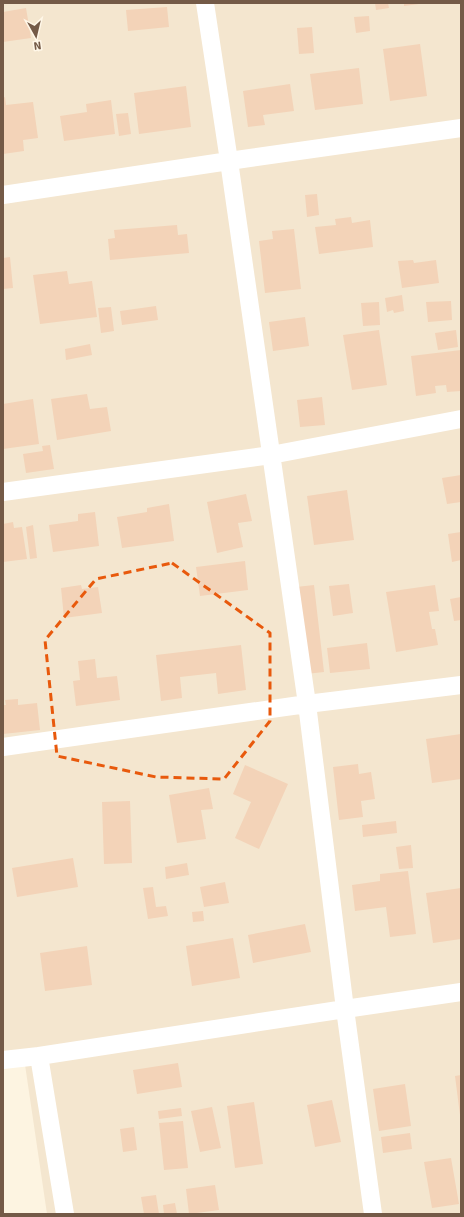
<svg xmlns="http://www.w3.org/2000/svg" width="464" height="1217" font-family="Signika,sans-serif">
	<rect width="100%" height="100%" fill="#fdf4e1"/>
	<path fill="#f4e6cf" d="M3,3H461V1214H47L24,1058L3,1060Z"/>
	<path fill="#f3d3b8" d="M375,3H388L389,8L376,10Z
		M404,3H419V4L404,6Z
		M167,7L169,27L128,31L126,10Z
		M26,8L31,38L3,42V12Z
		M369,16L370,31L356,33L354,17Z
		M312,27L314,53L299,54L297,28Z
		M420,44L427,96L390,101L383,49Z
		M359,68L363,104L315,110L310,74Z
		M290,84L294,111L263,115L265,125L248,127L243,91Z
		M186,86L191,127L139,134L134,93Z
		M5,97L6,105L33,102L38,138L23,140L24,151L3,154V98Z
		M111,100L115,134L64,141L60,116L87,112L86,104Z
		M128,113L131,134L119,136L116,114Z
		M317,194L319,215L307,217L305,195Z
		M351,217L352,223L370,220L373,247L319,254L315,227L336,225L335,219Z
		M177,225L178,235L187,234L189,253L110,260L108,239L115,238L114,230Z
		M294,229L301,289L265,293L259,241L273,239L272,231Z
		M10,257L13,288L3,289V258Z
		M413,260L414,263L436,260L439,283L402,288L398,261Z
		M67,271L69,284L92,281L97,317L40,324L33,275Z
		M402,295L404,311L394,313L393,310L387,312L385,298Z
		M451,301L452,320L428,322L426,302Z
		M379,302L380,325L363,326L361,303Z
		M156,306L158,320L122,325L120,311Z
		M111,307L114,331L101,333L98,308Z
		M305,317L309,346L273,351L269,322Z
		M379,330L387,385L352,390L343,335Z
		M456,330L458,347L438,350L435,333Z
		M90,344L92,355L66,360L65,349Z
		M461,350V391L447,392L446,385L435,386L436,393L416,396L411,356Z
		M87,394L90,409L107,407L111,431L57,440L51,399Z
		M322,397L325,425L300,427L297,400Z
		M33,399L39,444L3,449V404Z
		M50,445L54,469L26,473L23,454L43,451L42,446Z
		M461,475V502L447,504L442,478Z
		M347,490L354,540L314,545L307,496Z
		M246,494L252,521L238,523L243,547L217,553L207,502Z
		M169,504L174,541L122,548L117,517L147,512V508Z
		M95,512L99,546L53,552L49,525L78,521V514Z
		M13,522L14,528L22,527L27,559L3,562V524Z
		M33,525L37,558L30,559L26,527Z
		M461,532V560L452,562L448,534Z
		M245,561L248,590L200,596L196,567Z
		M349,584L353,613L333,616L329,586Z
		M81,585L82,589L98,587L102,613L64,618L61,588Z
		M314,585L324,672L306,674L296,587Z
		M435,585L439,611L429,612L432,629H435L438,645L396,652L386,592Z
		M461,597V620L454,621L450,599Z
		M367,643L370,669L330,673L327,648Z
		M241,645L246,690L218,694L216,673L180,677L182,698L161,701L156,655Z
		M95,659L97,678L117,676L120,700L76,706L73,681L80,680L78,661Z
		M18,699V705L37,703L40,730L3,734V705H6L5,700Z
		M461,734V779L432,783L426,739Z
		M358,764L359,774L371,772L375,799L361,801L363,817L339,820L333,767Z
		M245,765L288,784L259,849L235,838L251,802L233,794Z
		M209,788L213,809L201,810L206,839L177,843L169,795Z
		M130,801L132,863L104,864L102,802Z
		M396,821L397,833L363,837L362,825Z
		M411,845L413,868L399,869L396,847Z
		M73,858L78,887L17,897L12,868Z
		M187,863L189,875L166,879L165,867Z
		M408,871L416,934L390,937L386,907L355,911L352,885L380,881V874Z
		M225,882L229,903L204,907L200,887Z
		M153,887L156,907L166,906L168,916L148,919L143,888Z
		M461,888V939L433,943L426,893Z
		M203,911L204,921L193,922L192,912Z
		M305,924L311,952L253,963L248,935Z
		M233,938L240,978L192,986L186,946Z
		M87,946L92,985L45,991L40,953Z
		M178,1063L182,1087L137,1094L133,1070Z
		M461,1075V1115H460L455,1076Z
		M405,1084L411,1126L379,1131L373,1089Z
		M332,1100L341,1142L315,1147L307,1105Z
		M254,1102L263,1164L235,1168L227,1106Z
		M212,1107L221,1148L200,1152L191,1111Z
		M181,1108L182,1116L159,1119L158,1111Z
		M183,1121L188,1168L164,1170L159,1123Z
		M134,1127L137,1150L123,1152L120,1129Z
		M410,1133L412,1149L383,1153L381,1137Z
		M451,1158L459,1204L432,1208L424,1162Z
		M215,1185L219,1210L189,1214L186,1189Z
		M156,1195L159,1214H144L141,1197Z
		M175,1203L177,1214H164L163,1205Z"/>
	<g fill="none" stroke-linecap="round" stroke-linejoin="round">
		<path stroke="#fff" stroke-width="18" d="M205,3L229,161L307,704L345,1009L373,1214
			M3,195L229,161L461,128
			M3,492L271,455L461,419
			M3,747L307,704L461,685
			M39,1056L65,1214
			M3,1060L39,1056L345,1009L461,992"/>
	</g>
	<path fill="none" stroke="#e8590c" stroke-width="3" stroke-dasharray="8 5" stroke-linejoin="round" d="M172,563L270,633V721L224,779L156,777L57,756L45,640L96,579Z"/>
	<rect width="464" height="1217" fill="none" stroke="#745a47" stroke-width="8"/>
	<g transform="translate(36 36) rotate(172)" stroke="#fff7e8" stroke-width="3" paint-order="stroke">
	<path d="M0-3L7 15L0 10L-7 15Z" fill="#745a47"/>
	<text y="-6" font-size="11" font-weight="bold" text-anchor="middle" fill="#745a47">N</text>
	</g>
</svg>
